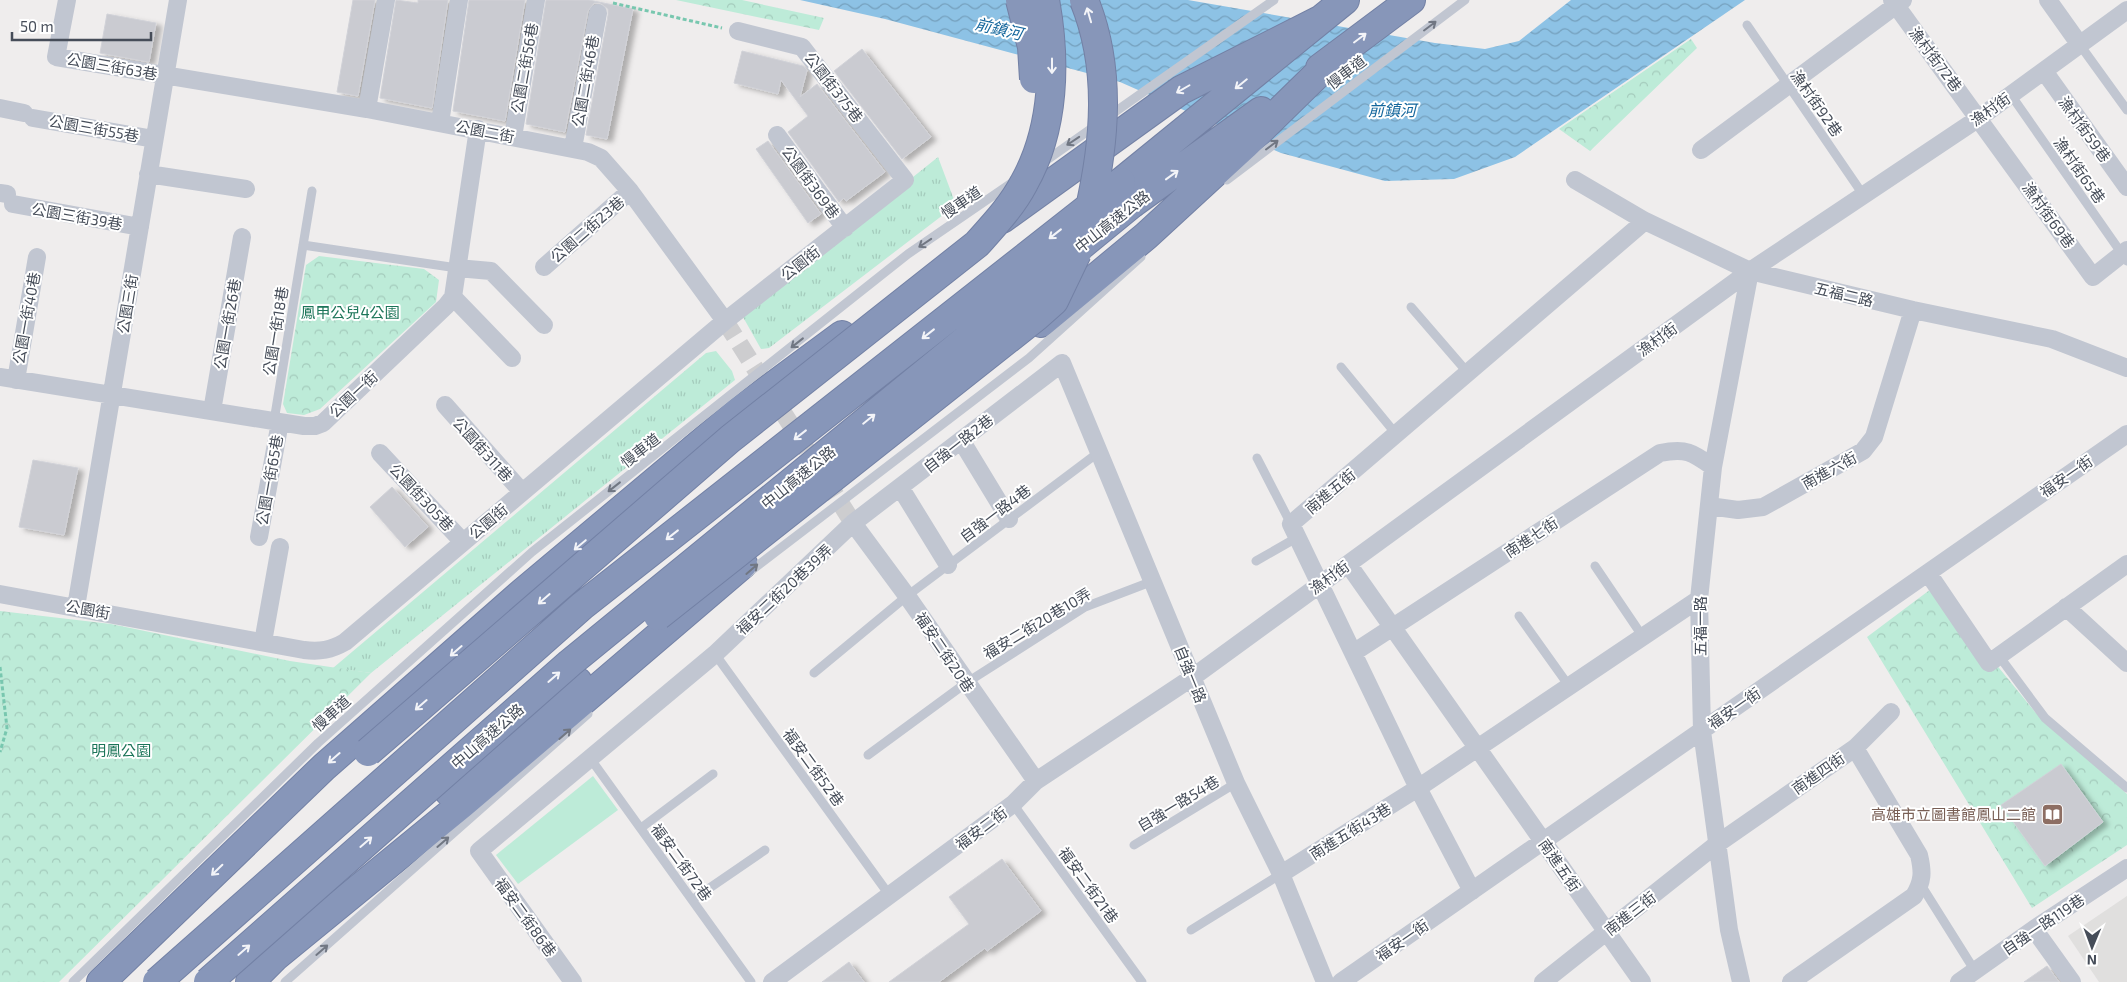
<svg xmlns="http://www.w3.org/2000/svg" width="2127" height="982" font-family="'Exo 2','Noto Sans TC',sans-serif">
	<defs>
		<pattern id="grass-tufts" width="24" height="20" patternUnits="userSpaceOnUse" patternTransform="scale(1.25)"><rect width="24" height="20" fill="#bdebd8"/><path d="M3 7l-1-3M5 7V3M7 7l1-3M15 17l-1-3M17 17v-4M19 17l1-3" fill="none" stroke="#a4cbbc"/></pattern>
		<pattern id="park-crowns" width="20" height="18" patternUnits="userSpaceOnUse" patternTransform="scale(1.25)"><rect width="20" height="18" fill="#bdebd8"/><path d="M2 6a3 3 0 1 1 6 0M12 15a3 3 0 1 1 6 0" fill="none" stroke="#a4cbbc"/></pattern>
		<pattern id="water-waves" width="16" height="10" patternUnits="userSpaceOnUse" patternTransform="scale(1.25)"><rect width="16" height="10" fill="#8dc2e5"/><path d="M0 5q4-4 8 0t8 0" fill="none" stroke="#75a0bd"/></pattern>
		<filter id="shadow"><feDropShadow dx="5.5" dy="3" stdDeviation="2.5" flood-color="#0004"/></filter>
	</defs>
	<rect width="100%" height="100%" fill="#efeded"/>
	<path fill="#e0dfde" d="M2127,896V982H2099L2068,936Z"/>
	<path fill="url(#grass-tufts)" d="M938,157L956,205L769,348L761,349L743,317L747,310Z
		M716,351L732,371L735,380L371,673L333,668L706,353Z"/>
	<path fill="url(#park-crowns)" d="M676,0H742L824,18L819,30Z
		M1691,39L1697,48L1590,151L1559,129Z
		M319,256L424,269L439,280L436,302L320,409L304,415L287,413L283,404L306,265Z
		M1943,580L1995,663L2035,712L2127,794V845L2032,908L1867,637Z
		M0,611L111,624L290,661L371,673L59,982H0Z"/>
	<path fill="#bdebd8" d="M593,776L618,810L518,884L496,855Z"/>
	<path fill="url(#water-waves)" d="M800,0H1188L1435,43L1485,49L1519,41L1571,0H1745L1515,157L1454,179L1385,181L1281,153L1120,82L885,19Z"/>
	<path fill="#cacbd1" stroke="#d1d2d8" filter="url(#shadow)" d="M353,0H375L358,96L337,92Z
		M396,0L418,3V0H448L432,108L380,98Z
		M469,0H525L505,121L453,111Z
		M546,0H589L633,9L607,139L586,135L608,15V9L600,3H594L588,11L565,132L526,124Z
		M107,14L156,23L149,62L100,53Z
		M862,49L931,137L902,159L834,71Z
		M742,51L803,66L807,70L800,97L817,84L885,172L846,201L844,198L839,202L788,132L808,116L781,80L778,94L734,83Z
		M768,141L821,214L808,223L756,149Z
		M33,460L78,468L64,535L19,527Z
		M392,487L428,527L405,547L370,507Z
		M2061,764L2103,822L2045,866L2001,805Z
		M1002,859L1041,911L987,951L985,948L939,982H889L969,924L949,897Z
		M849,962L864,982H822Z
		M2047,966L2059,982H2024Z"/>
	<g fill="none" stroke-linecap="round" stroke-linejoin="round">
		<path stroke="#cdcdcf" stroke-width="18" stroke-dasharray="18 9" stroke-linecap="butt" d="M725,321L853,523"/>
		<defs>
			<path id="highway" d="M1320,68L1411,0
				M1121,182L1345,0
				M1133,203L1261,111
				M1002,219L1181,90L1320,20
				M1041,323L1146,236L1245,145L1334,58
				M449,792L506,740L578,682
				M275,957L462,804L743,564
				M101,982L324,767L522,593L738,412L842,335
				M250,982L289,943"/>
		</defs>
		<use href="#highway" stroke="#7381a5" stroke-width="30"/>
		<path stroke="#78c7af" stroke-width="3" stroke-dasharray="4 2.5" stroke-linecap="butt" d="M613,3L722,28
			M0,667L7,728L0,752"/>
		<path stroke="#c1c6d1" stroke-width="9" d="M1747,25L1864,196
			M2080,45L2127,110
			M2011,95L2127,261
			M1041,164L1274,0
			M1227,180L1465,0
			M303,245L457,268
			M1411,307L1468,373
			M1341,367L1396,434
			M274,421L312,191
			M1257,458L1292,526
			M1256,561L1298,537
			M1595,566L1643,637
			M748,573L1029,358L1141,257
			M1519,616L1569,686
			M715,654L890,896
			M1999,656L2045,718L2127,788
			M814,673L907,596L1099,452
			M868,755L966,683L1085,607L1153,581
			M590,758L751,982
			M1013,804L1142,982
			M641,828L713,774
			M1134,845L1236,783
			M1921,885L1975,971
			M692,900L765,850
			M1191,930L1281,874
			M73,982L318,743L532,552L908,254L1013,182
			M285,982L588,714"/>
		<path stroke="#c1c6d1" stroke-width="18" d="M67,0L56,57L367,109L588,152L601,158L630,191L725,321
			M1892,0L2093,277L2127,250
			M2048,0L2080,45
			M2044,71L2127,187
			M0,108L24,113
			M367,109L386,0
			M33,118L154,139
			M440,123L459,0
			M777,135L845,228
			M513,137L536,0
			M573,148L598,13
			M1701,150L1903,0
			M148,174L246,189
			M1575,180L1645,221L1750,271L1913,310L2052,339L2127,368
			M0,193L7,194
			M13,204L140,227
			M544,267L630,191
			M457,268L491,271L544,325
			M453,297L512,358
			M0,377L304,426H315L323,423L446,306L453,297L478,129
			M16,380L37,257
			M445,405L522,492
			M212,411L242,237
			M961,440L1009,519
			M380,453L463,542
			M900,487L948,565
			M1709,506L1738,510L1763,507L1863,451L1874,437L1913,310
			M853,523L907,596L1036,781
			M259,537L280,422
			M1348,564L1642,982
			M1928,573L1989,663L2127,564
			M0,594L304,650C320,652 331,650 345,642L725,321L905,180L802,47L738,31
			M76,607L178,0
			M2066,607L2127,663
			M263,642L280,547
			M1353,653L1660,453C1686,448 1692,452 1713,467
			M1281,874L1418,788L1699,599
			M1472,891L1418,788L1291,524L1645,221
			M2034,929L2072,982
			M573,982L479,851L715,654L853,523L1062,363L1236,783L1281,874L1325,982
			M772,982L1013,804L1036,781L1193,677L1750,271L1979,118L2127,10
			M1341,982L2127,434
			M1543,982L1717,844L1855,748L1891,712
			M1741,982L1729,930L1702,731L1699,599L1713,467L1750,271
			M1791,982L1914,896C1923,881 1923,872 1919,855L1855,748
			M1959,982L2034,929L2127,868"/>
		<use href="#highway" stroke="#8796b9" stroke-width="28"/>
		<defs>
			<path id="highway-bridge" d="M1020,0L1032,47L1034,79
				M1084,0C1112,69 1105,142 1089,212
				M658,616L1036,317L1054,301L1077,253
				M368,752L730,439L977,244C994,225 1012,206 1024,183C1055,128 1056,60 1045,0
				M157,982L582,606L1121,182
				M208,982L570,663L1133,203"/>
		</defs>
		<use href="#highway-bridge" stroke="#7381a5" stroke-width="30" stroke-linecap="butt"/>
		<use href="#highway-bridge" stroke="#8796b9" stroke-width="28"/>
	</g>
	<defs><path id="oneway-shaft" d="M-6 0H5M1.5-3L5.5 0L1.5 3" fill="none" stroke-width="1.6" stroke-linecap="round" stroke-linejoin="round" transform="scale(1.25)"/></defs>
	<g stroke="#f3f4f8">
		<use href="#oneway-shaft" transform="translate(1089 15) rotate(-106)"/>
		<use href="#oneway-shaft" transform="translate(1360 38) rotate(-37)"/>
		<use href="#oneway-shaft" transform="translate(1052 66) rotate(90)"/>
		<use href="#oneway-shaft" transform="translate(1241 84) rotate(141)"/>
		<use href="#oneway-shaft" transform="translate(1183 89) rotate(150)"/>
		<use href="#oneway-shaft" transform="translate(1172 175) rotate(-36)"/>
		<use href="#oneway-shaft" transform="translate(1055 234) rotate(142)"/>
		<use href="#oneway-shaft" transform="translate(928 334) rotate(142)"/>
		<use href="#oneway-shaft" transform="translate(869 419) rotate(-39)"/>
		<use href="#oneway-shaft" transform="translate(800 435) rotate(142)"/>
		<use href="#oneway-shaft" transform="translate(672 535) rotate(142)"/>
		<use href="#oneway-shaft" transform="translate(580 545) rotate(140)"/>
		<use href="#oneway-shaft" transform="translate(544 599) rotate(139)"/>
		<use href="#oneway-shaft" transform="translate(456 651) rotate(139)"/>
		<use href="#oneway-shaft" transform="translate(554 677) rotate(-41)"/>
		<use href="#oneway-shaft" transform="translate(421 705) rotate(139)"/>
		<use href="#oneway-shaft" transform="translate(334 758) rotate(139)"/>
		<use href="#oneway-shaft" transform="translate(366 842) rotate(-41)"/>
		<use href="#oneway-shaft" transform="translate(217 870) rotate(136)"/>
		<use href="#oneway-shaft" transform="translate(244 950) rotate(-41)"/>
	</g>
	<g stroke="#717783">
		<use href="#oneway-shaft" transform="translate(1430 26) rotate(-37)"/>
		<use href="#oneway-shaft" transform="translate(1073 141) rotate(146)"/>
		<use href="#oneway-shaft" transform="translate(1272 145) rotate(-37)"/>
		<use href="#oneway-shaft" transform="translate(925 243) rotate(146)"/>
		<use href="#oneway-shaft" transform="translate(797 343) rotate(142)"/>
		<use href="#oneway-shaft" transform="translate(614 487) rotate(142)"/>
		<use href="#oneway-shaft" transform="translate(752 569) rotate(-41)"/>
		<use href="#oneway-shaft" transform="translate(565 734) rotate(-41)"/>
		<use href="#oneway-shaft" transform="translate(443 842) rotate(-41)"/>
		<use href="#oneway-shaft" transform="translate(322 950) rotate(-41)"/>
	</g>
	<defs>
		<symbol id="library-square" viewBox="-11 -11 22 22"><rect x="-9" y="-9" width="18" height="18" rx="4" fill="#8d6e63" stroke="#fff"/><path d="M-6-4Q-3-5.5-.7-3.5V5Q-3 3-6 4ZM6-4Q3-5.5 .7-3.5V5Q3 3 6 4Z" fill="#fff"/></symbol>
	</defs>
	<g fill-rule="evenodd">
		<use href="#library-square" x="2040" y="802" width="25" height="25"/>
	</g>
	<g text-anchor="middle" dominant-baseline="central" stroke-width="4" stroke-linejoin="round" paint-order="stroke">
		<g font-size="15" fill="#464d59" stroke="#fff">
			<text transform="translate(1936 59) rotate(53)">漁村街72巷</text>
			<text transform="translate(112 66) rotate(10)">公園三街63巷</text>
			<text transform="translate(524 68) rotate(-80)">公園二街56巷</text>
			<text transform="translate(1346 72) rotate(-37)">慢車道</text>
			<text transform="translate(585 81) rotate(-80)">公園二街46巷</text>
			<text transform="translate(834 87) rotate(52)">公園街375巷</text>
			<text transform="translate(1817 103) rotate(55)">漁村街92巷</text>
			<text transform="translate(1990 109) rotate(-35)">漁村街</text>
			<text transform="translate(94 128) rotate(10)">公園三街55巷</text>
			<text transform="translate(2085 129) rotate(54)">漁村街59巷</text>
			<text transform="translate(485 131) rotate(11)">公園二街</text>
			<text transform="translate(2080 170) rotate(55)">漁村街65巷</text>
			<text transform="translate(811 182) rotate(54)">公園街369巷</text>
			<text transform="translate(961 202) rotate(-34)">慢車道</text>
			<text transform="translate(2049 215) rotate(54)">漁村街69巷</text>
			<text transform="translate(77 216) rotate(10)">公園三街39巷</text>
			<text transform="translate(1112 221) rotate(-38)">中山高速公路</text>
			<text transform="translate(587 229) rotate(-41)">公園二街23巷</text>
			<text transform="translate(800 263) rotate(-38)">公園街</text>
			<text transform="translate(1844 294) rotate(13)">五福二路</text>
			<text transform="translate(127 304) rotate(-81)">公園三街</text>
			<text transform="translate(26 318) rotate(-80)">公園一街40巷</text>
			<text transform="translate(227 324) rotate(-80)">公園一街26巷</text>
			<text transform="translate(275 331) rotate(-81)">公園一街18巷</text>
			<text transform="translate(1657 339) rotate(-36)">漁村街</text>
			<text transform="translate(353 394) rotate(-43)">公園一街</text>
			<text transform="translate(958 443) rotate(-38)">自強一路2巷</text>
			<text transform="translate(483 449) rotate(48)">公園街311巷</text>
			<text transform="translate(640 450) rotate(-38)">慢車道</text>
			<text transform="translate(1829 470) rotate(-29)">南進六街</text>
			<text transform="translate(2066 476) rotate(-35)">福安一街</text>
			<text transform="translate(798 477) rotate(-39)">中山高速公路</text>
			<text transform="translate(269 480) rotate(-80)">公園一街65巷</text>
			<text transform="translate(1330 491) rotate(-40)">南進五街</text>
			<text transform="translate(422 497) rotate(47)">公園街305巷</text>
			<text transform="translate(995 513) rotate(-37)">自強一路4巷</text>
			<text transform="translate(488 521) rotate(-40)">公園街</text>
			<text transform="translate(1531 537) rotate(-33)">南進七街</text>
			<text transform="translate(1329 577) rotate(-36)">漁村街</text>
			<text transform="translate(784 589) rotate(-43)">福安二街20巷39弄</text>
			<text transform="translate(88 609) rotate(10)">公園街</text>
			<text transform="translate(1037 623) rotate(-31)">福安二街20巷10弄</text>
			<text transform="translate(1700 626) rotate(-90)">五福一路</text>
			<text transform="translate(945 652) rotate(56)">福安二街20巷</text>
			<text transform="translate(1191 674) rotate(68)">自強一路</text>
			<text transform="translate(1734 708) rotate(-35)">福安一街</text>
			<text transform="translate(331 713) rotate(-42)">慢車道</text>
			<text transform="translate(487 736) rotate(-41)">中山高速公路</text>
			<text transform="translate(814 767) rotate(54)">福安二街52巷</text>
			<text transform="translate(1818 773) rotate(-35)">南進四街</text>
			<text transform="translate(1178 803) rotate(-31)">自強一路54巷</text>
			<text transform="translate(981 828) rotate(-37)">福安二街</text>
			<text transform="translate(1350 831) rotate(-32)">南進五街43巷</text>
			<text transform="translate(682 862) rotate(54)">福安二街72巷</text>
			<text transform="translate(1560 865) rotate(55)">南進五街</text>
			<text transform="translate(1089 885) rotate(54)">福安二街21巷</text>
			<text transform="translate(1630 913) rotate(-38)">南進三街</text>
			<text transform="translate(526 917) rotate(54)">福安二街86巷</text>
			<text transform="translate(2043 924) rotate(-34)">自強一路119巷</text>
			<text transform="translate(1402 940) rotate(-35)">福安一街</text>
		</g>
		<g font-size="15" fill="#1c7559" stroke="#fff">
			<text x="350" y="312">鳳甲公兒4公園</text>
			<text x="121" y="750">明鳳公園</text>
		</g>
		<g font-size="15" fill="#785e54" stroke="#fff" text-anchor="end">
			<text x="2036" y="814">高雄市立圖書館鳳山二館</text>
		</g>
		<g font-size="16" font-style="italic" fill="#15679d" stroke="#fff">
			<text transform="translate(999 28) rotate(13)">前鎮河</text>
			<text x="1392" y="109">前鎮河</text>
		</g>
	</g>
	<g transform="translate(2092 947) rotate(181)" stroke="#ffffff" stroke-width="4" paint-order="stroke">
	<path d="M0-4L9 19L0 12L-9 19Z" fill="#464d59"/>
	<text y="-8" font-size="14" font-weight="bold" text-anchor="middle" fill="#464d59">N</text>
	</g>
	<path d="M12 32v8h139v-8" fill="none" stroke="#464d59" stroke-width="2.5"/>
	<text x="20" y="32" font-size="15" fill="#464d59" stroke="#ffffff" stroke-width="4" paint-order="stroke">50 m</text>
</svg>
